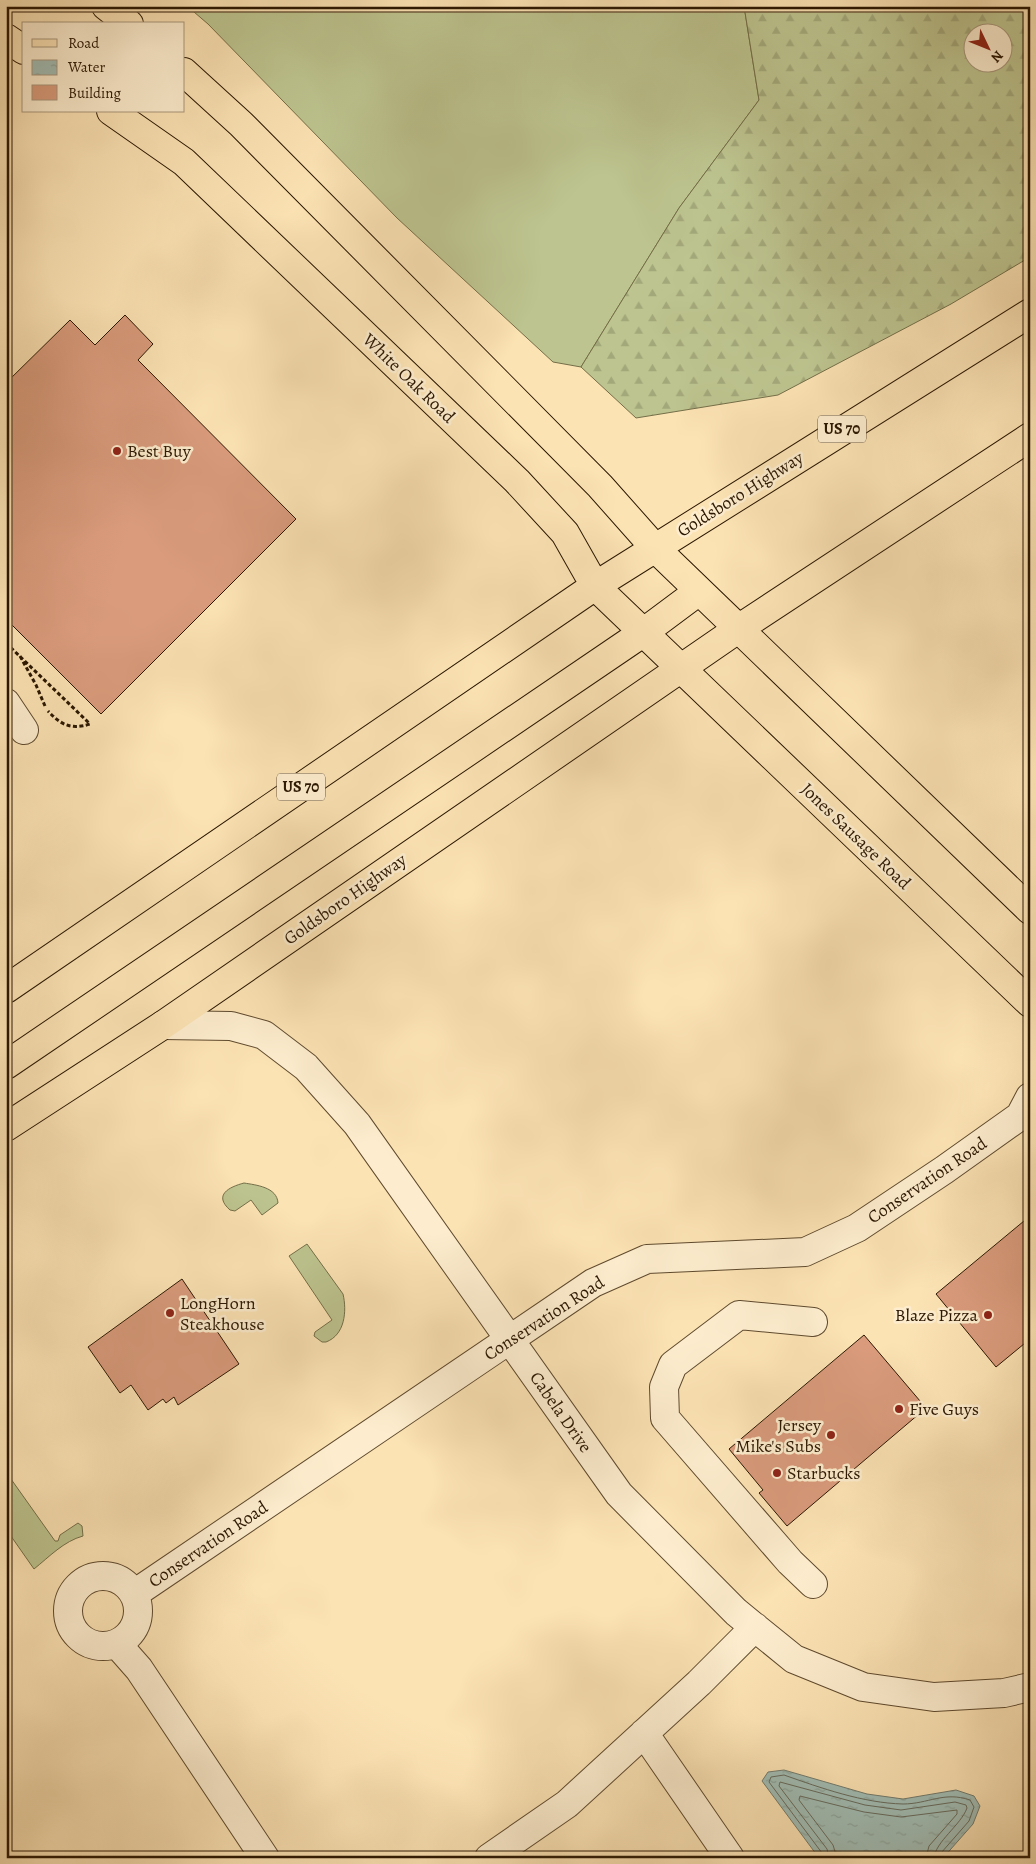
<svg xmlns="http://www.w3.org/2000/svg" width="1036" height="1864" font-family="Alegreya,serif">
	<defs>
		<pattern id="forest-firs" width="22" height="20" patternUnits="userSpaceOnUse" patternTransform="scale(1.25)"><rect width="22" height="20" fill="#bdc48f"/><path d="M5 1l3.5 6h-7zM16 11l3.5 6h-7z" fill="#a3a87a"/></pattern>
		<pattern id="water-ripples" width="26" height="14" patternUnits="userSpaceOnUse" patternTransform="scale(1.25)"><rect width="26" height="14" fill="#a1bdb5"/><path d="M2 4q2-2 4 0t4 0M15 11q2-2 4 0t4 0" fill="none" stroke="#8ba29a"/></pattern>
	</defs>
	<rect width="100%" height="100%" fill="#fce3b4"/>
	<filter id="stains"><feTurbulence type="fractalNoise" baseFrequency=".004" numOctaves="4"/><feColorMatrix values="0 0 0 0 .2 0 0 0 0 .09 0 0 0 0 .02 0 0 0 .5 -.17"/></filter>
	<radialGradient id="worn" r=".72"><stop offset=".6" stop-color="#630" stop-opacity="0"/><stop offset="1" stop-color="#630" stop-opacity=".3"/></radialGradient>
	<path fill="#bdc48f" stroke="#746e48" d="M187,6H744L759,100L679,208L581,367L553,362L397,218L208,24Z
		M244,1183C256,1185 277,1187 278,1203L262,1215L251,1200L235,1211L230,1210C213,1195 229,1187 244,1183Z
		M307,1244L343,1294C347,1311 345,1335 326,1342H322L314,1336L315,1332L332,1320L289,1256Z
		M6,1472L55,1541H58L60,1535L78,1523L82,1526L83,1536C64,1541 49,1557 34,1569L6,1529Z"/>
	<path fill="url(#forest-firs)" stroke="#746e48" fill-rule="evenodd" d="M744,6H1030V257L951,304L778,395L636,418L581,367L679,208L759,100ZM974,32H1004V62H974Z"/>
	<path fill="url(#water-ripples)" stroke="#727b6d" d="M784,1770L867,1794L903,1799L956,1790L974,1796L980,1806L973,1824L943,1858H819L762,1781L768,1772Z"/>
	<g fill="none" stroke-linecap="round" stroke-linejoin="round">
		<path stroke="#666a5c" stroke-width="1" d="M823,1858L822,1853L769,1782L771,1777L784,1775C821,1788 863,1803 903,1804C928,1804 944,1791 970,1800L974,1807L969,1821L941,1853L940,1858
			M829,1858L827,1849L779,1786L780,1782L865,1805L901,1810L955,1802L966,1805L967,1808C961,1825 935,1842 934,1858
			M837,1858L833,1845L799,1800L800,1796L864,1812L901,1817L957,1810V1814L929,1846L926,1858"/>
	</g>
	<path fill="#d99b7c" stroke="#2b1702" d="M125,315L153,344L138,360L296,519L101,714L6,619V383L70,320L95,345Z
		M1030,1216V1339L996,1367L936,1294Z
		M182,1279L239,1364L178,1405L174,1397L166,1403L163,1399L148,1410L131,1385L120,1393L88,1347Z
		M864,1335L926,1408L787,1526L759,1493L763,1490L729,1449Z"/>
	<g fill="none" stroke-linecap="round" stroke-linejoin="round">
		<defs>
			<path id="minor" d="M6,703L24,730
				M163,1025L231,1026L264,1035L306,1067L357,1124L619,1494L736,1612L794,1659L863,1687L934,1697L1004,1693L1030,1687
				M813,1322L739,1315L673,1365L664,1387L665,1418L790,1562L813,1584
				M68 1611a35 35 0 1 1 70 0a35 35 0 1 1-70 0Z
				M134,1594L593,1283L647,1259L805,1252L857,1228L944,1170L1020,1116L1030,1097
				M117,1644L139,1669L265,1858
				M644,1733L730,1858
				M489,1858L567,1804L699,1683L755,1627"/>
			<path id="major" d="M106,6L129,24
				M6,38L24,50
				M184,72L241,124L600,486L655,548L1030,910
				M111,111L184,162L517,481L565,533L595,586L1030,1003
				M6,989L595,586L1030,313
				M6,1065L644,632L699,591
				M6,1127L163,1025L738,629L1030,437"/>
		</defs>
		<use href="#minor" stroke="#5f4a2e" stroke-width="30"/>
		<use href="#major" stroke="#2b1702" stroke-width="30"/>
		<path stroke="#2b1702" stroke-width="3" stroke-dasharray="4 2.5" stroke-linecap="butt" d="M6,643L90,724C71,730 61,725 48,711
			M20,656L36,685L45,706"/>
		<use href="#minor" stroke="#fdedce" stroke-width="28"/>
		<use href="#major" stroke="#fce3b4" stroke-width="28"/>
	</g>
	<g fill="#8f2418" stroke="#fdedce" stroke-width="2">
		<circle cx="117" cy="451" r="5"/>
		<circle cx="170" cy="1313" r="5"/>
		<circle cx="988" cy="1315" r="5"/>
		<circle cx="899" cy="1409" r="5"/>
		<circle cx="831" cy="1435" r="5"/>
		<circle cx="777" cy="1473" r="5"/>
	</g>
	<g text-anchor="middle" dominant-baseline="central" stroke-width="5" stroke-linejoin="round" paint-order="stroke">
		<g fill="#fdedce" stroke="#6a573f" stroke-width="1">
			<rect x="818" y="415.5" width="48" height="27" rx="4"/>
			<rect x="277" y="773.5" width="48" height="27" rx="4"/>
		</g>
		<g font-size="16" font-weight="bold" fill="#2b1702">
			<text x="842" y="429">US 70</text>
			<text x="301" y="787">US 70</text>
		</g>
		<g font-size="18" fill="#2b1702" stroke="#fdedce">
			<text transform="translate(409 378) rotate(44)">White Oak Road</text>
			<text transform="translate(740 494) rotate(-32)">Goldsboro Highway</text>
			<text transform="translate(856 836) rotate(44)">Jones Sausage Road</text>
			<text transform="translate(345 899) rotate(-35)">Goldsboro Highway</text>
			<text transform="translate(927 1180) rotate(-34)">Conservation Road</text>
			<text transform="translate(544 1318) rotate(-33)">Conservation Road</text>
			<text transform="translate(561 1412) rotate(55)">Cabela Drive</text>
			<text transform="translate(208 1544) rotate(-34)">Conservation Road</text>
		</g>
		<g font-size="18" fill="#2b1702" stroke="#fdedce" text-anchor="start">
			<text x="127" y="451">Best Buy</text>
			<text x="180" y="1303">LongHorn<tspan x="180" dy="21">Steakhouse</tspan></text>
			<text x="978" y="1315" text-anchor="end">Blaze Pizza</text>
			<text x="909" y="1409">Five Guys</text>
			<text x="821" y="1425" text-anchor="end">Jersey<tspan x="821" dy="21">Mike's Subs</tspan></text>
			<text x="787" y="1473">Starbucks</text>
		</g>
	</g>
	<rect width="1036" height="1864" fill="none" stroke="#fce3b4" stroke-width="25"/>
	<rect x="8" y="8" width="1021" height="1849" fill="none" stroke="#2b1702" stroke-width="2.5"/>
	<rect x="12" y="12" width="1011" height="1839" fill="none" stroke="#2b1702"/>
	<rect x="22" y="22" width="162" height="90" fill="#fdedce" stroke="#a9977c"/>
	<rect x="32" y="39" width="25" height="8" fill="#fce3b4" stroke="#a9977c"/>
	<text x="68" y="48" font-size="15" fill="#2b1702">Road</text>
	<rect x="32" y="60" width="25" height="15" fill="url(#water-ripples)" stroke="#a9977c"/>
	<text x="68" y="72" font-size="15" fill="#2b1702">Water</text>
	<rect x="32" y="85" width="25" height="15" fill="#d99b7c" stroke="#a9977c"/>
	<text x="68" y="98" font-size="15" fill="#2b1702">Building</text>
	<g transform="translate(988 48) rotate(133)"><circle r="24" fill="#fdedce" stroke="#a9977c"/>
	<path d="M0-4L9 19L0 12L-9 19Z" fill="#8f2418"/>
	<text y="-8" font-size="14" font-weight="bold" text-anchor="middle" fill="#2b1702">N</text>
	</g>
	<rect width="100%" height="100%" filter="url(#stains)"/>
	<rect width="100%" height="100%" fill="url(#worn)"/>
</svg>
